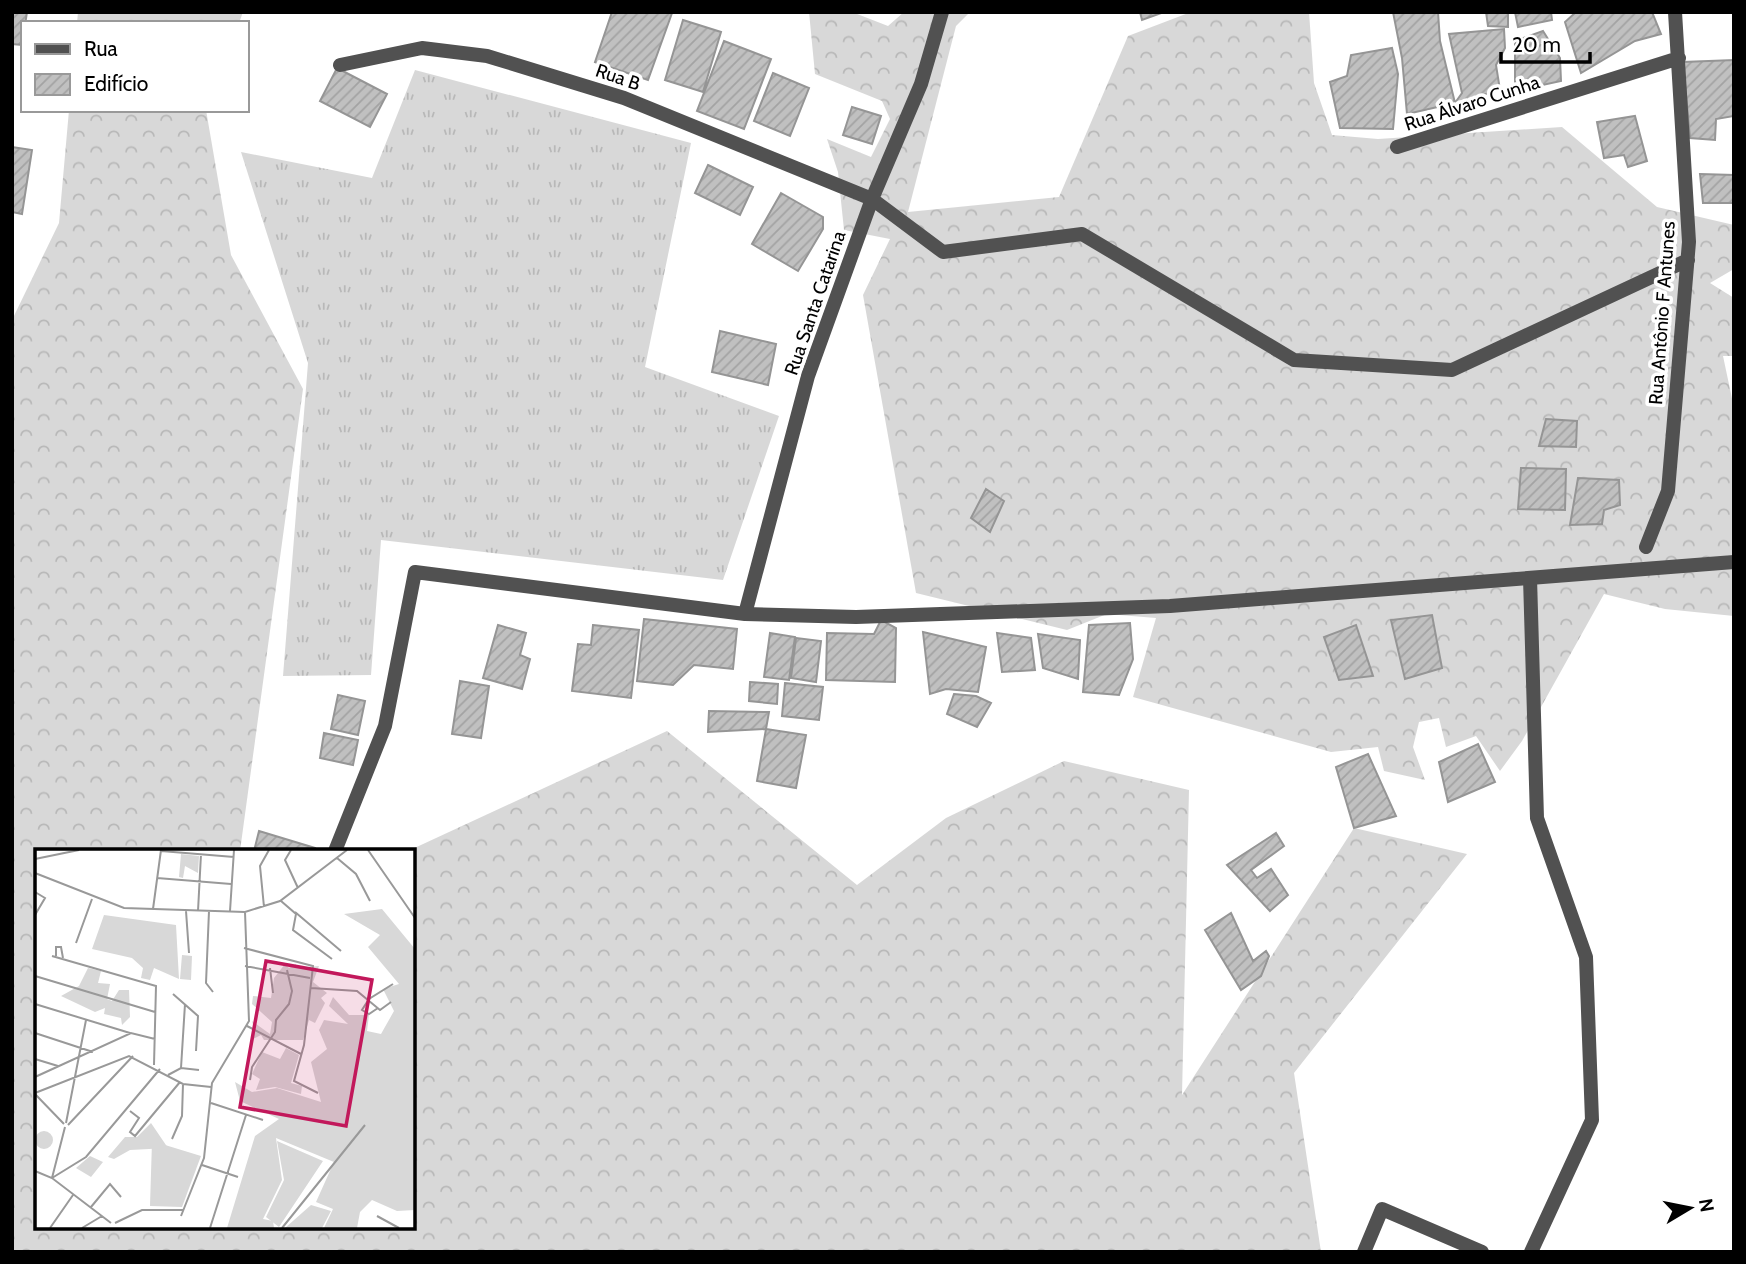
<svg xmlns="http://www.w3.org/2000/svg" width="1746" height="1264" font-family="Cabin,sans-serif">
	<defs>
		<pattern id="grass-tufts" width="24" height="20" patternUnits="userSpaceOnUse" patternTransform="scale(1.75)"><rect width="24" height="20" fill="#d8d8d8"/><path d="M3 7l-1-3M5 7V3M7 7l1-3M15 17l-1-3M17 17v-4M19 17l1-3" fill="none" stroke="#b8b8b8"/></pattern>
		<pattern id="forest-crowns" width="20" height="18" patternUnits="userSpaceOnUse" patternTransform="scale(1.75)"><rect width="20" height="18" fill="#d8d8d8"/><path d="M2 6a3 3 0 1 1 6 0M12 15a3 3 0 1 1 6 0" fill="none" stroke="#b8b8b8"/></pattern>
		<pattern id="building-hatch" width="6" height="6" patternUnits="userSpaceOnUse" patternTransform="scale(1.75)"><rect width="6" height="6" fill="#c0c0c0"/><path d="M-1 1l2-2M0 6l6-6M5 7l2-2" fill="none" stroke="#a3a3a3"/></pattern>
	</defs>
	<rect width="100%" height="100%" fill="#fff"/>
	<path fill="url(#grass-tufts)" d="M415,70L691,143L645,367L779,416L723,580L381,540L371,675L283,676L308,363L241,152L372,178Z"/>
	<path fill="url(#forest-crowns)" d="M78,12H243L239,23H77Z
		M809,12H852L888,26L904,12H970L956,26L908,212L1059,197L1128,36L1191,12H1309L1314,83L1332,135L1378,139L1562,127L1657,207L1734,225V269L1710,283L1734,298V356H1723L1734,408V616L1665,609L1604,594L1522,741L1500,771L1476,736L1446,747L1439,718L1419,722L1413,747L1425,780L1384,771L1378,747L1331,752L1133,697L1156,618L1107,614L1067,630L916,593L863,295L890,239L844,230L838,172L827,139L871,157L890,119L882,101L815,74Z
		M69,110H206L231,255L303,389L240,851H37V1227H413V851H408L667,731L857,885L946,818L1064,761L1189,790L1182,1095L1354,828L1467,854L1294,1073L1321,1252H12V320L59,223Z"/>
	<path fill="url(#building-hatch)" stroke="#959595" stroke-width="2" d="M12,12H27L22,45L12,44Z
		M612,12L672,13L648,80L595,62Z
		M1140,12H1164L1142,20Z
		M1393,12H1438L1440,41L1455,103L1407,114L1402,58Z
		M1486,12H1508V27L1488,26Z
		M1515,12H1551L1552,20L1518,27Z
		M1576,12H1652L1661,34L1635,41L1581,73L1565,22Z
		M683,20L721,32L703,92L665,80Z
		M1504,29L1505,48L1496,65L1500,90L1455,103L1462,93L1449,34Z
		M1543,31L1560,58L1561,81L1515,91V41Z
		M724,41L771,59L744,129L697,111Z
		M1392,48L1398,74L1393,129L1340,128L1330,82L1347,76L1351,55Z
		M1734,60V116L1716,119L1715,140L1690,138L1683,62Z
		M337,68L387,94L370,127L320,101Z
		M773,73L809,88L790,136L754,121Z
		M852,107L881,116L872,144L843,135Z
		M1635,116L1647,161L1628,167L1624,155L1604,158L1597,122Z
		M12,147L32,150L22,214L12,212Z
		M708,165L753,187L740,215L695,193Z
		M1700,174L1734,175V203H1703Z
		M781,193L823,217V229L798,271L752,244Z
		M720,331L776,344L768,385L712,372Z
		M1546,419L1577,421L1576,447L1539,446Z
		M1521,468L1566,469L1565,510L1518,509Z
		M1578,478L1619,480L1620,505L1604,510L1602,524L1570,525Z
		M986,489L1004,501L990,532L971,518Z
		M1432,615L1442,668L1405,679L1391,620Z
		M644,619L737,629L733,669L694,665L673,685L637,681Z
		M881,620L896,628L895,682L826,680L827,633L874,634Z
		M1130,623L1133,659L1119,695L1083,692L1089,625Z
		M498,625L526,633L520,655L530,659L522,689L483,678Z
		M593,625L639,630L631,698L572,691L578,644L591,645Z
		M1356,625L1373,676L1339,680L1324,637Z
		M923,632L986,647L978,692L946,689L930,694Z
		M770,633L795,637L789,680L764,677Z
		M997,633L1031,638L1035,670L1002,672Z
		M1038,634L1080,640L1078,679L1043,668Z
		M796,638L821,641L816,682L791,678Z
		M460,681L489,686L481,738L452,734Z
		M750,682L778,684L777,704L749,701Z
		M785,683L823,687L819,720L782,716Z
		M954,694L976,696L991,703L977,727L947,714Z
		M338,695L365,701L358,735L331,729Z
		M709,711L769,712L766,729L708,732Z
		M766,729L806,735L796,788L757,781Z
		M324,733L358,740L353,765L320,758Z
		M1478,744L1495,782L1448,802L1439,762Z
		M1368,754L1396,816L1354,828L1336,767Z
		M259,831L315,848L314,851H254Z
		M1276,833L1284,846L1251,870L1257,878L1271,869L1288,895L1270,911L1227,865Z
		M1231,913L1253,961L1266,951L1269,956L1261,976L1241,990L1205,930Z"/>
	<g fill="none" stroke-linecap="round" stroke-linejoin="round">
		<path stroke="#515151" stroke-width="14" d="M340,65L422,48L487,56L624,98L872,199L943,252L1082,234L1294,360L1452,370L1688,260
			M1397,147L1679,58
			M1646,547L1668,491L1689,242L1675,12
			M1530,578L1537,818L1586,957L1592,1120L1531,1252
			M745,614L808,376L872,199L921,84L942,12
			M335,851L385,726L415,572L745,614L856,617L1170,606L1734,562
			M1364,1252L1382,1209L1482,1252"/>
	</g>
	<g text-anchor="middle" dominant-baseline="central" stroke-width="7" stroke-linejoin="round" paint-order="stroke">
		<g font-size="19" fill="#000" stroke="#fff">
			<text transform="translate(618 77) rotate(19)">Rua B</text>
			<text transform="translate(1472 103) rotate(-18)">Rua Álvaro Cunha</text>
			<text transform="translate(815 303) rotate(-71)">Rua Santa Catarina</text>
			<text transform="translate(1662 313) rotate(-86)">Rua Antônio F Antunes</text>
		</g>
	</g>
	<g transform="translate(35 849)">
		<rect width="380" height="380" fill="#fff"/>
		<path d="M146,5L164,7L163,24L150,17L148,29L144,28ZM147,106L157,107L156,131L145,130ZM251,199L264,206L256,234L267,237L266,245L240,238L221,241L225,230L217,225L227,203L245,210ZM0 291a9 9 0 1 1 18 0a9 9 0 1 1-18 0ZM242,292L288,312L244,378L231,368L249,331ZM55,307L68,313L56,328L41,319ZM276,356L296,362L287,379H250Z" fill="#d8d8d8"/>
		<path d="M347,60L380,100V361L362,362L337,351L325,363L322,379H289L298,360L281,353L299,313L241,289L247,331L228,370L238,372L239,379H192L220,287L244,270L205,252L200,233L217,243L242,239L286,253L276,213L292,200L284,181L289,171L313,175L294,157L298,148L314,166H334L332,182L346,185L359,162L348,140L364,135L333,98L345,86L309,65ZM69,66L141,76L144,130L119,119L115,131L106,129L108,119L97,109L57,100ZM250,115L254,119L261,115V119L284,117L278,133L292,144L286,149L290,154L280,174L274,171L268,191H229L226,186L216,191L220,184L217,172L235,185L237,173L217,155L218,147L236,149L239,129ZM53,119L66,122L63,134L75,135L72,150L77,152L84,141H94L95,168L87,176L86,169L69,165L70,159L60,163L26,147L44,137ZM116,274L133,299L95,301L79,310L73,308L90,288H102Z" fill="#d8d8d8"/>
		<path d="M117,292L166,307L147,358L115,357Z" fill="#d8d8d8"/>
		<path fill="none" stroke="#999" stroke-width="2" d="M256,1L250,11L263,39M333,1L380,69M126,2L199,8M302,9L321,25L335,52M0,10L44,1M0,24L89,59L210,63L245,52L312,1M122,29L196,35M0,43L10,49L0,66M246,52L261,65L258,81L297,110M229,58L225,17L234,1M118,60L126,1M151,62L154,104M163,62L166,5M174,62L171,134L178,143M195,62L199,1M260,63L306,102M41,94L57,50M209,99L278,117L269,196L259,232L283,244M17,107L121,137L119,216M21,107V98H26L28,109M210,117L275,129M235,119L238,144M0,127L120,163M276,139L322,142L345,161L356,153M138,145L163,167L161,202M0,155L95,184M343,159L334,165L327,161L334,150L358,135M212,177L266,205M0,184L58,203M0,210L23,217M146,219L150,155M133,226L146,219L164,221M0,228L96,184L120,190M215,231L217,218L240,183L241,171L254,155L257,142L252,121M0,244L94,207L148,235L176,238M0,245L29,275M176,254L228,271M95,262L104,269L95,283L100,287L145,233M31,274L51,171M33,276L98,207M137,290L147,267L148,235M167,316L203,328M0,322L17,329L76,374M17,329L51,308L125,220M17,329L30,278M56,358L75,335L86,348M146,367L169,309L177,234L214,172L210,63M342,367L364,379M80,374L107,361H149M15,379L38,346M47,379L67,367M175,379L211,266M247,379L330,276"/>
		<path fill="#c2185b" fill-opacity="0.15" stroke="#c2185b" stroke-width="3.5" d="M231,112L337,131L311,277L205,258Z"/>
		<rect width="380" height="380" fill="none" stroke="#000" stroke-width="3.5"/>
	</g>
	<rect width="1746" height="1264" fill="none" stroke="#000000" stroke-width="28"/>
	<rect x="21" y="21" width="228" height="91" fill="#ffffff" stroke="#999999" stroke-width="2"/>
	<rect x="35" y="44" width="35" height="10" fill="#515151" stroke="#999999" stroke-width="2"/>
	<text x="84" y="56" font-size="21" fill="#000000">Rua</text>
	<rect x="35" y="74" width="35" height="21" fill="url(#building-hatch)" stroke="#999999" stroke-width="2"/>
	<text x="84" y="91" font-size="21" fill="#000000">Edifício</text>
	<g transform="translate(1690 1208) rotate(80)" stroke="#ffffff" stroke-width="5" paint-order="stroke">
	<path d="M0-5L12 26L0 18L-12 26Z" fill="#000000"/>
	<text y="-10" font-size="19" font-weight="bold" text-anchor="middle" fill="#000000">N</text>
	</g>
	<path d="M1501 52v10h89v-10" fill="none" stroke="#000000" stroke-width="3.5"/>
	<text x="1512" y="52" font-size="21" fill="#000000" stroke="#ffffff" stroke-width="5" paint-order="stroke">20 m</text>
</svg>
